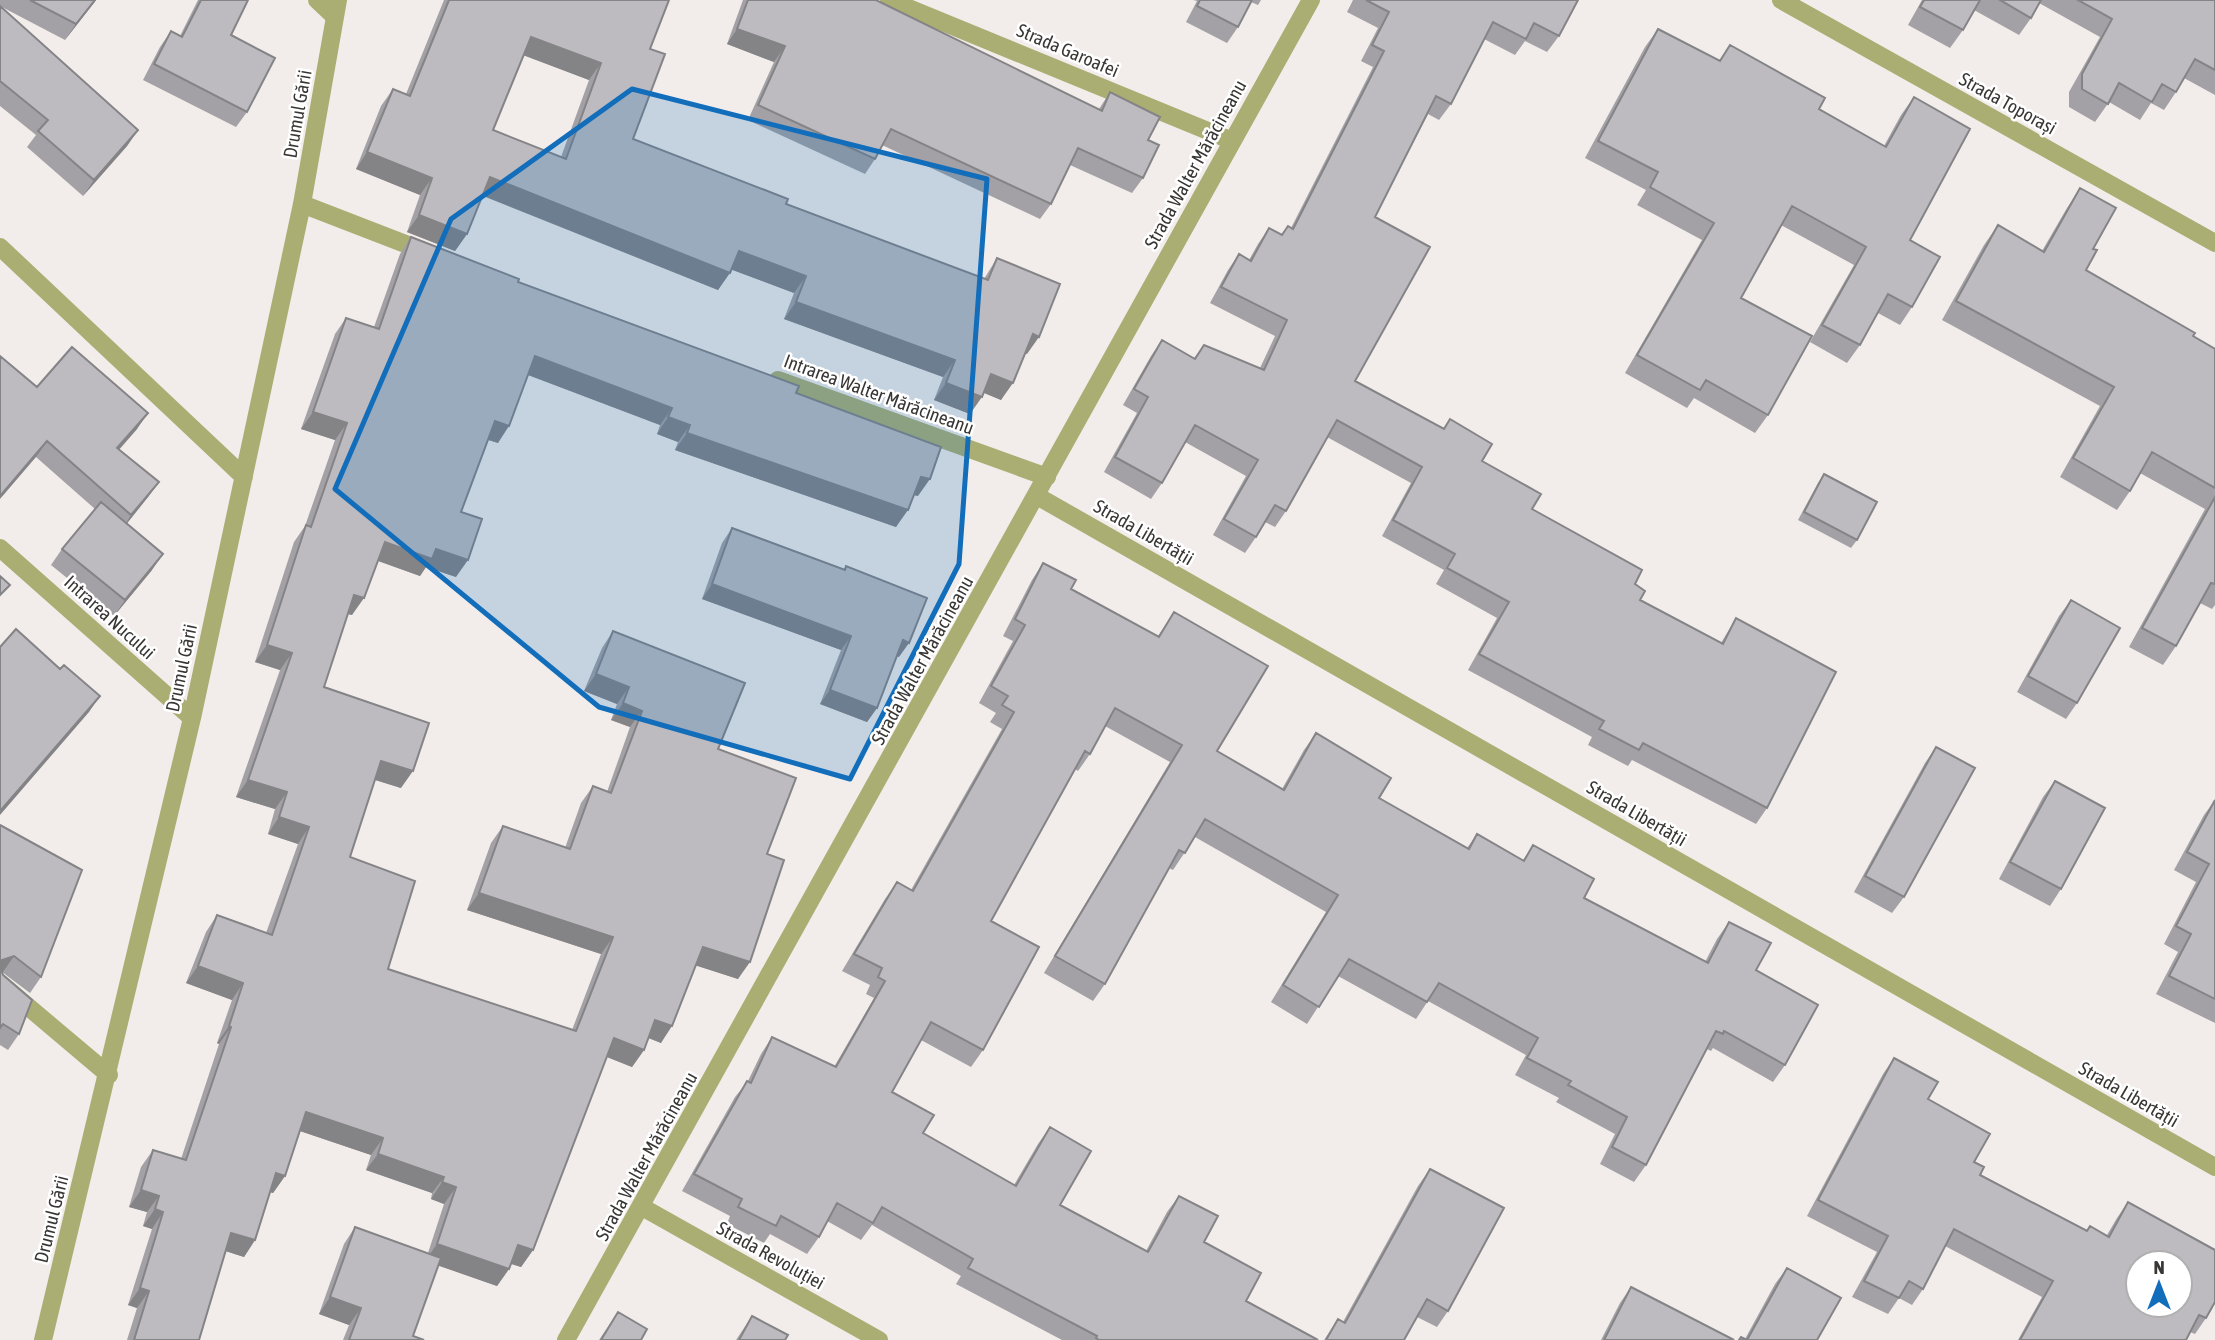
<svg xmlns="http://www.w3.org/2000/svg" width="2215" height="1340" font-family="'Asap Condensed',sans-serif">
	<rect width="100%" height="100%" fill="#f2edeb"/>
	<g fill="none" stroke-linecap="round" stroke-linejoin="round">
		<path stroke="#abae73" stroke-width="18" d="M317,0L335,17
			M889,0L1230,140
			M1781,0L2215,243
			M302,204L426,252
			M0,247L244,477
			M778,380L1047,477
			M1037,496L2215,1167
			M0,548L192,718
			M0,983L109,1075
			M642,1207L879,1340
			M43,1340L192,718L302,204L338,0
			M566,1340L1311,0"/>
	</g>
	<path fill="#a3a1a5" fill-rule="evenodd" d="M0,0H96L65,40L0,6Z
		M198,0H248L231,35L247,112L236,127L143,80L160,47L171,31L180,36Z
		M444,0H669L650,49L633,139L786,204L984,279L997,258L1027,354L1025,353L1001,400L983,392L970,414L934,400L943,377L784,319L794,293L731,269L718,290L483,195L467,234L455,251L407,232L420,195L356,169L381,106L393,89L406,94ZM524,55L589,80L561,157L493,130Z
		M743,0H876L1099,109L1110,92L1148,140L1143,178L1132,193L1070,165L1051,204L1040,219L882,145L875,159L865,174L748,120L774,62L727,44Z
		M1193,0H1261L1258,5L1251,2L1238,27L1227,43L1186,22L1197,1Z
		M1353,0H1578L1559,36L1547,52L1525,41L1515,55L1484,39L1451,104L1439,120L1428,114L1375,217L1355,381L1443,429L1450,419L1482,461L1532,509L1635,584L1640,600L1721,643L1736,618L1767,808L1756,824L1632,760L1628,766L1588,745L1592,737L1468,670L1497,618L1436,584L1444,570L1382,536L1411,483L1327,437L1286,511L1275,527L1265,522L1256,537L1245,553L1213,535L1246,476L1185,442L1162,483L1151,499L1104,472L1137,413L1123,405L1151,356L1162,340L1194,358L1204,345L1260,368L1275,336L1210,303L1228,270L1239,254L1249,260L1258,244L1269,228L1281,235L1288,226L1291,228L1373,67L1361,61L1378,28L1347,12Z
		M1922,0H2215V95L2184,78L2176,92L2164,110L2151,103L2140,120L2109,102L2095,122L2069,107V92L2100,37L2039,3L2031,18L2019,35L1974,10L1963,30L1950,48L1908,25Z
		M0,6L138,130L127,146L83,196L27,147L36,135L0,106Z
		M1658,29L1719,61L1730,45L1819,109L1884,146L1901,115L1914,97L1910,240L1912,307L1900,325L1878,313L1860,345L1847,363L1810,342L1854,265L1781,225L1741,298L1768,415L1755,433L1694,398L1687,408L1625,373L1702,240L1637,205L1646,190L1585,158L1645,47Z
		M2080,188L2093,249L2086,270L2193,336L2215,349V605L2212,609L2200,603L2176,646L2163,665L2129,647L2205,509L2140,473L2130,491L2117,510L2060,477L2100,406L1942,320L1984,245L1998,225L2042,251L2067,208Z
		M411,237L518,282L796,393L918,496L914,495L896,527L675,450L678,442L657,434L660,425L528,375L498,443L488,440L461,512L456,577L426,567L420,576L378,561L352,615L347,614L324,687L401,788L375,780L350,857L388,969L572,1030L601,954L467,910L491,843L503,826L565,848L581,803L593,786L607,792L630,727L611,720L617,704L584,691L602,648L613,631L718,749L767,854L738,979L696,965L661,1043L648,1038L644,1050L632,1067L607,1057L533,1250L521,1267L511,1264L509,1269L497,1286L438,1265L413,1336L424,1340H343L349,1325L319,1314L344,1244L355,1227L428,1253L444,1204L431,1199L432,1193L366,1170L371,1155L300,1131L285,1176L273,1193L270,1192L255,1240L244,1257L226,1251L199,1340H127L137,1308L128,1305L152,1229L143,1226L147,1212L129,1207L141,1167L153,1150L181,1159L219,1044L217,1043L232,1000L186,983L206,932L217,915L266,933L298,844L268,834L275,809L236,797L280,670L255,662L294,542L305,526L335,440L301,429L335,334L346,318L374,327L400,254Z
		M37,387L137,429L119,450L159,482L148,497L126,524L152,570L114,616L51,565L62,549L95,509L36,457Z
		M1824,474L1857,540L1851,548L1798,520L1818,483Z
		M732,528L844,570L846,566L899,657L897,656L877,708L867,722L820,704L841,650L702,599L722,543Z
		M1043,563L1071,589L1158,636L1174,612L1217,751L1282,789L1304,750L1316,733L1379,798L1467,848L1477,834L1523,860L1533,845L1584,898L1705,962L1717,939L1729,922L1756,970L1785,1065L1773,1082L1713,1048L1711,1051L1707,1049L1646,1165L1634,1182L1600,1164L1615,1134L1556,1102L1559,1098L1515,1075L1526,1055L1428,1001L1416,1019L1338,976L1307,1024L1271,1002L1326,912L1195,837L1173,870L1169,868L1105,984L1093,1001L1044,973L1170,762L1105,726L1090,754L1078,771L1075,769L991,921L983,1050L971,1067L921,1040L892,1092L923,1133L1014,1185L1038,1144L1050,1127L1060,1205L1146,1251L1167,1212L1179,1196L1204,1242L1246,1301L1318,1340H1062L956,1284L961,1276L872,1225L861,1240L827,1221L819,1237L807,1254L770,1234L764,1243L727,1224L730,1216L682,1191L735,1097L748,1081L761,1054L772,1037L834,1067L874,998L866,994L870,985L842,971L885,899L897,882L911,890L1002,729L990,722L996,713L979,703L1013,641L1003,636L1032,580Z
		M2071,600L2077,703L2066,719L2017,692L2059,616Z
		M1936,747L1904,897L1892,913L1854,892L1925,763Z
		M2055,781L2061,889L2050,906L1999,879L2043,797Z
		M2215,800V1023L2156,994L2178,952L2164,944L2196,882L2174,870L2204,815Z
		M0,825L41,977L30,993L2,972L19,1034L8,1050L0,1045Z
		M1894,1058L1928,1099L1974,1162L1980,1175L2087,1230L2090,1226L2107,1235L2117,1218L2128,1202L2206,1318L2195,1334L2190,1332L2186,1340H2018L2042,1297L1945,1246L1923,1289L1912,1305L1899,1298L1888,1314L1852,1297L1877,1252L1807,1216L1883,1074Z
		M1430,1169L1448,1311L1437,1327L1417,1317L1404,1340H1324L1338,1319L1343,1322L1418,1186Z
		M1787,1268L1817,1340H1739L1745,1339L1775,1284Z
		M1631,1287L1734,1340H1601L1620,1303Z
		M618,1312L641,1340H599Z
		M752,1316L785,1340H736Z"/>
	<path fill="#848386" d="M95,0H96L65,40L76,24Z
		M737,29L785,46L774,62L727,44Z
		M531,37L601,63L589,80L520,54Z
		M138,130L127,146L83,196L94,180Z
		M367,152L432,178L420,195L356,169Z
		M490,177L730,273L718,290L478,194Z
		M419,215L467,234L455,251L407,232Z
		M739,251L806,276L794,293L727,268Z
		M796,302L955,360L943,377L784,319Z
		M1033,334L1039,337L1027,354L1021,351Z
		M535,356L672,408L660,425L523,373Z
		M991,374L1013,383L1001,400L979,391Z
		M946,383L982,397L970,414L934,400Z
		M313,412L347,423L335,440L301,429Z
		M148,413L137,429L106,464L117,448Z
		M668,417L690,425L678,442L657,434Z
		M495,421L509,426L498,443L483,438Z
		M687,433L908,510L896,527L675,450Z
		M47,441L36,457L0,499V496Z
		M921,477L930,479L918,496L909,494Z
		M159,482L148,497L121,531L131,515Z
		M385,542L436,549L468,560L456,577L426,567L420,576L373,559Z
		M163,554L152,570L114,616L125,600Z
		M712,584L851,636L841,650L702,599Z
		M354,595L364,598L352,615L342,612Z
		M903,640L909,643L899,657L893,655Z
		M267,645L292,653L280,670L255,662Z
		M596,674L629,687L617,704L584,691Z
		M830,690L877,708L867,722L820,704Z
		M100,696L89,712L0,815V811Z
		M623,703L642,711L630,727L611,720Z
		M381,761L413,771L401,788L369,778Z
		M248,780L287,792L275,809L236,797Z
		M279,817L309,827L298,844L268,834Z
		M479,893L613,937L601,954L467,910Z
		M703,947L750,962L738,979L691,964Z
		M14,956L3,972L0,973V963L2,960Z
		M198,966L243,983L232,1000L186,983Z
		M655,1020L672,1026L661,1043L644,1036Z
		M229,1026L231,1027L219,1044L217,1043Z
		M614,1038L644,1050L632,1067L602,1055Z
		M306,1112L383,1138L371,1155L294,1129Z
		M378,1154L444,1177L432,1193L366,1170Z
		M276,1173L285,1176L273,1193L264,1190Z
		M442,1182L456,1187L444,1204L431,1199Z
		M141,1190L159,1196L147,1212L129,1207Z
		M155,1209L163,1212L152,1229L143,1226Z
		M231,1233L255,1240L244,1257L219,1249Z
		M437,1244L509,1269L497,1286L425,1261Z
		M518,1245L533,1250L521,1267L506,1262Z
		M140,1288L149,1291L137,1308L128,1305Z
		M330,1297L361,1308L349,1325L319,1314Z"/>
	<path fill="#bdbbc0" stroke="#848386" stroke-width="2" fill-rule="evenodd" d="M30,0H95L76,24Z
		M201,0H248L231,35L275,58L247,112L154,64L171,31L182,37Z
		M449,0H669L650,49L665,54L633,139L788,199L786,204L988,280L997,258L1060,284L1039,337L1033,334L1013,383L991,374L982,397L946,383L955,360L796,302L806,276L739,251L730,273L490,177L467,234L419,215L432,178L367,152L393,89L410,96ZM531,37L601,63L566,159L493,130Z
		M748,0H876L1102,111L1110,92L1160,117L1148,140L1159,145L1143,178L1078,148L1051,204L891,129L875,159L758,105L785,46L737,29Z
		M1200,0H1252L1238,27L1197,6Z
		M1366,0H1578L1559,36L1534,23L1526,39L1493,22L1451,104L1436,96L1375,217L1430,247L1355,381L1444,429L1450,419L1492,444L1482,461L1541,494L1532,509L1642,570L1635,584L1645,591L1640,600L1723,644L1736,618L1836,672L1767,808L1643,743L1639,750L1599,729L1604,721L1479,654L1509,602L1447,568L1455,554L1393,520L1422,467L1337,420L1286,511L1275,505L1256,537L1224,519L1258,460L1195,425L1162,483L1115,457L1148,397L1134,389L1162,340L1195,359L1204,345L1264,370L1287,320L1221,287L1239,254L1251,261L1269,228L1282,235L1288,226L1293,229L1384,51L1372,45L1389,12Z
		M1924,0H1980L1963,30L1920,7Z
		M2000,0H2041L2031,18Z
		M2078,0H2215V70L2195,59L2176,92L2162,84L2152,102L2119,83L2108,104L2082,89V74L2112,19Z
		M0,6L138,130L94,180L38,131L48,120L0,81Z
		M1658,29L1720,61L1730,45L1825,98L1819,109L1886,147L1914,97L1970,129L1910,240L1940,257L1912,307L1888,294L1860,345L1822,325L1866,247L1792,206L1741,298L1812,336L1768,415L1706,380L1700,390L1637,355L1714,223L1650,187L1658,172L1598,141Z
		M2080,188L2116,208L2093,249L2097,250L2086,270L2195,333L2193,336L2215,349V488L2152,452L2130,491L2073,458L2114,387L1956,301L1998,225L2044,252Z
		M411,237L519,279L518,282L799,386L796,393L941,447L930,479L921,477L908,510L687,433L690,425L668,417L672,408L535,356L509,426L495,421L461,512L482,519L468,560L436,549L432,559L385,542L364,598L354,595L324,687L429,723L413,771L381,761L350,857L415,881L388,969L576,1031L613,937L479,893L503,826L570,849L593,786L611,793L642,711L623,703L629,687L596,674L613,631L745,683L718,749L796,778L767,854L784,860L750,962L703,947L672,1026L655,1020L644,1050L614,1038L533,1250L518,1245L509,1269L437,1244L456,1187L442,1182L444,1177L378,1154L383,1138L306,1112L285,1176L276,1173L255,1240L231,1233L199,1340H134L149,1291L140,1288L163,1212L155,1209L159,1196L141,1190L153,1150L186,1160L231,1027L229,1026L243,983L198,966L217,915L272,935L309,827L279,817L287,792L248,780L292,653L267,645L306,525L311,527L347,423L313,412L346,318L379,329Z
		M72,347L148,413L117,448L159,482L131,515L47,441L0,496V356L37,387Z
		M1824,474L1877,502L1857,540L1804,512Z
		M2215,497V584L2211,583L2176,646L2142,628Z
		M101,502L163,554L125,600L62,549Z
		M732,528L845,570L846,566L927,598L909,643L903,640L877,708L830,690L851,636L712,584Z
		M1043,563L1076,580L1071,589L1159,637L1174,612L1268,666L1217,751L1284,790L1316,733L1391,778L1379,798L1469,849L1477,834L1524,861L1533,845L1594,879L1584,898L1708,963L1729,922L1771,943L1756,970L1818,1005L1785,1065L1724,1031L1723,1034L1716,1031L1646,1165L1612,1147L1627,1117L1568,1085L1571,1081L1527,1058L1538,1038L1439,983L1427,1002L1349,959L1319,1007L1283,985L1338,895L1205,819L1185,853L1179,850L1105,984L1055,956L1182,745L1115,708L1090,754L1085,751L991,921L1039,947L983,1050L931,1022L892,1092L934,1115L923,1133L1016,1186L1050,1127L1091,1151L1060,1205L1148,1252L1179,1196L1218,1216L1204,1242L1261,1273L1246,1301L1318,1340H1099L1096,1338L1097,1336L968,1268L973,1259L882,1207L873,1223L837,1203L819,1237L781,1216L776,1226L738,1207L742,1199L694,1174L747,1081L751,1083L772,1037L836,1067L885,981L878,977L882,968L854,954L897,882L913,891L1014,712L1002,705L1008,696L991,686L1025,625L1015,619Z
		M0,576L10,585L0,595Z
		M2071,600L2120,628L2077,703L2028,676Z
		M16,629L60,669L64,665L100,696L0,811V647Z
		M1936,747L1975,768L1904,897L1865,876Z
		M2055,781L2105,808L2061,889L2010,862Z
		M2215,800V999L2169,976L2191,934L2176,926L2209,864L2187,852Z
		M0,825L82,870L41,977L14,956L2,960L0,966Z
		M0,966L3,975L32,1000L19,1034L3,1024L0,1028Z
		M1894,1058L1938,1082L1928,1099L1990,1134L1974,1162L1984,1167L1980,1175L2087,1231L2090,1226L2109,1237L2128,1202L2215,1250V1302L2206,1318L2199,1315L2186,1340H2020L2053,1281L1954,1229L1923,1289L1909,1281L1899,1298L1864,1281L1888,1236L1818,1200ZM2138,1263H2180V1305H2138Z
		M1430,1169L1504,1208L1448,1311L1427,1299L1404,1340H1326L1338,1319L1345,1323Z
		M355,1227L441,1258L413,1336L424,1340H349L361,1308L330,1297Z
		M1787,1268L1841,1298L1817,1340H1739L1741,1337L1747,1340Z
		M1631,1287L1734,1340H1604Z
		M618,1312L647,1329L641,1340H601Z
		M752,1316L788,1335L785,1340H739Z"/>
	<path fill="#126dba" fill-opacity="0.2" stroke="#126dba" stroke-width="5" stroke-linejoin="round" d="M632,89L987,179L959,564L850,779L599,707L335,489L451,219Z"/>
	<g text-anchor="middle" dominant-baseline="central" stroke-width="5" stroke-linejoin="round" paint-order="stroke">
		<g font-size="19" fill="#393736" stroke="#fff">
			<text transform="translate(1068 50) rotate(23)">Strada Garoafei</text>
			<text transform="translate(2008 103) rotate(29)">Strada Toporași</text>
			<text transform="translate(297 114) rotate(-80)">Drumul Gării</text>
			<text transform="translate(1195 164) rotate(-61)">Strada Walter Mărăcineanu</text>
			<text transform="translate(879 394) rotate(20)">Intrarea Walter Mărăcineanu</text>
			<text transform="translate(1144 532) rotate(30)">Strada Libertății</text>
			<text transform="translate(110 617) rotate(42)">Intrarea Nucului</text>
			<text transform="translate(922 660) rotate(-61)">Strada Walter Mărăcineanu</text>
			<text transform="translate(181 668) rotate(-78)">Drumul Gării</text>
			<text transform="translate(1637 813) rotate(30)">Strada Libertății</text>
			<text transform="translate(2129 1094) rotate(30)">Strada Libertății</text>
			<text transform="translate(646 1156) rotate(-61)">Strada Walter Mărăcineanu</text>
			<text transform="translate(51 1219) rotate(-76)">Drumul Gării</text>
			<text transform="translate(771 1255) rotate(29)">Strada Revoluției</text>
		</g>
	</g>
	<g transform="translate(2159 1284)"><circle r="33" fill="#ffffff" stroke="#b0afaf" stroke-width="2"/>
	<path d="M0-5L12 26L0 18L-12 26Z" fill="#126dba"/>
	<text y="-10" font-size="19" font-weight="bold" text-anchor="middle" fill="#393736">N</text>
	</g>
</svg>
